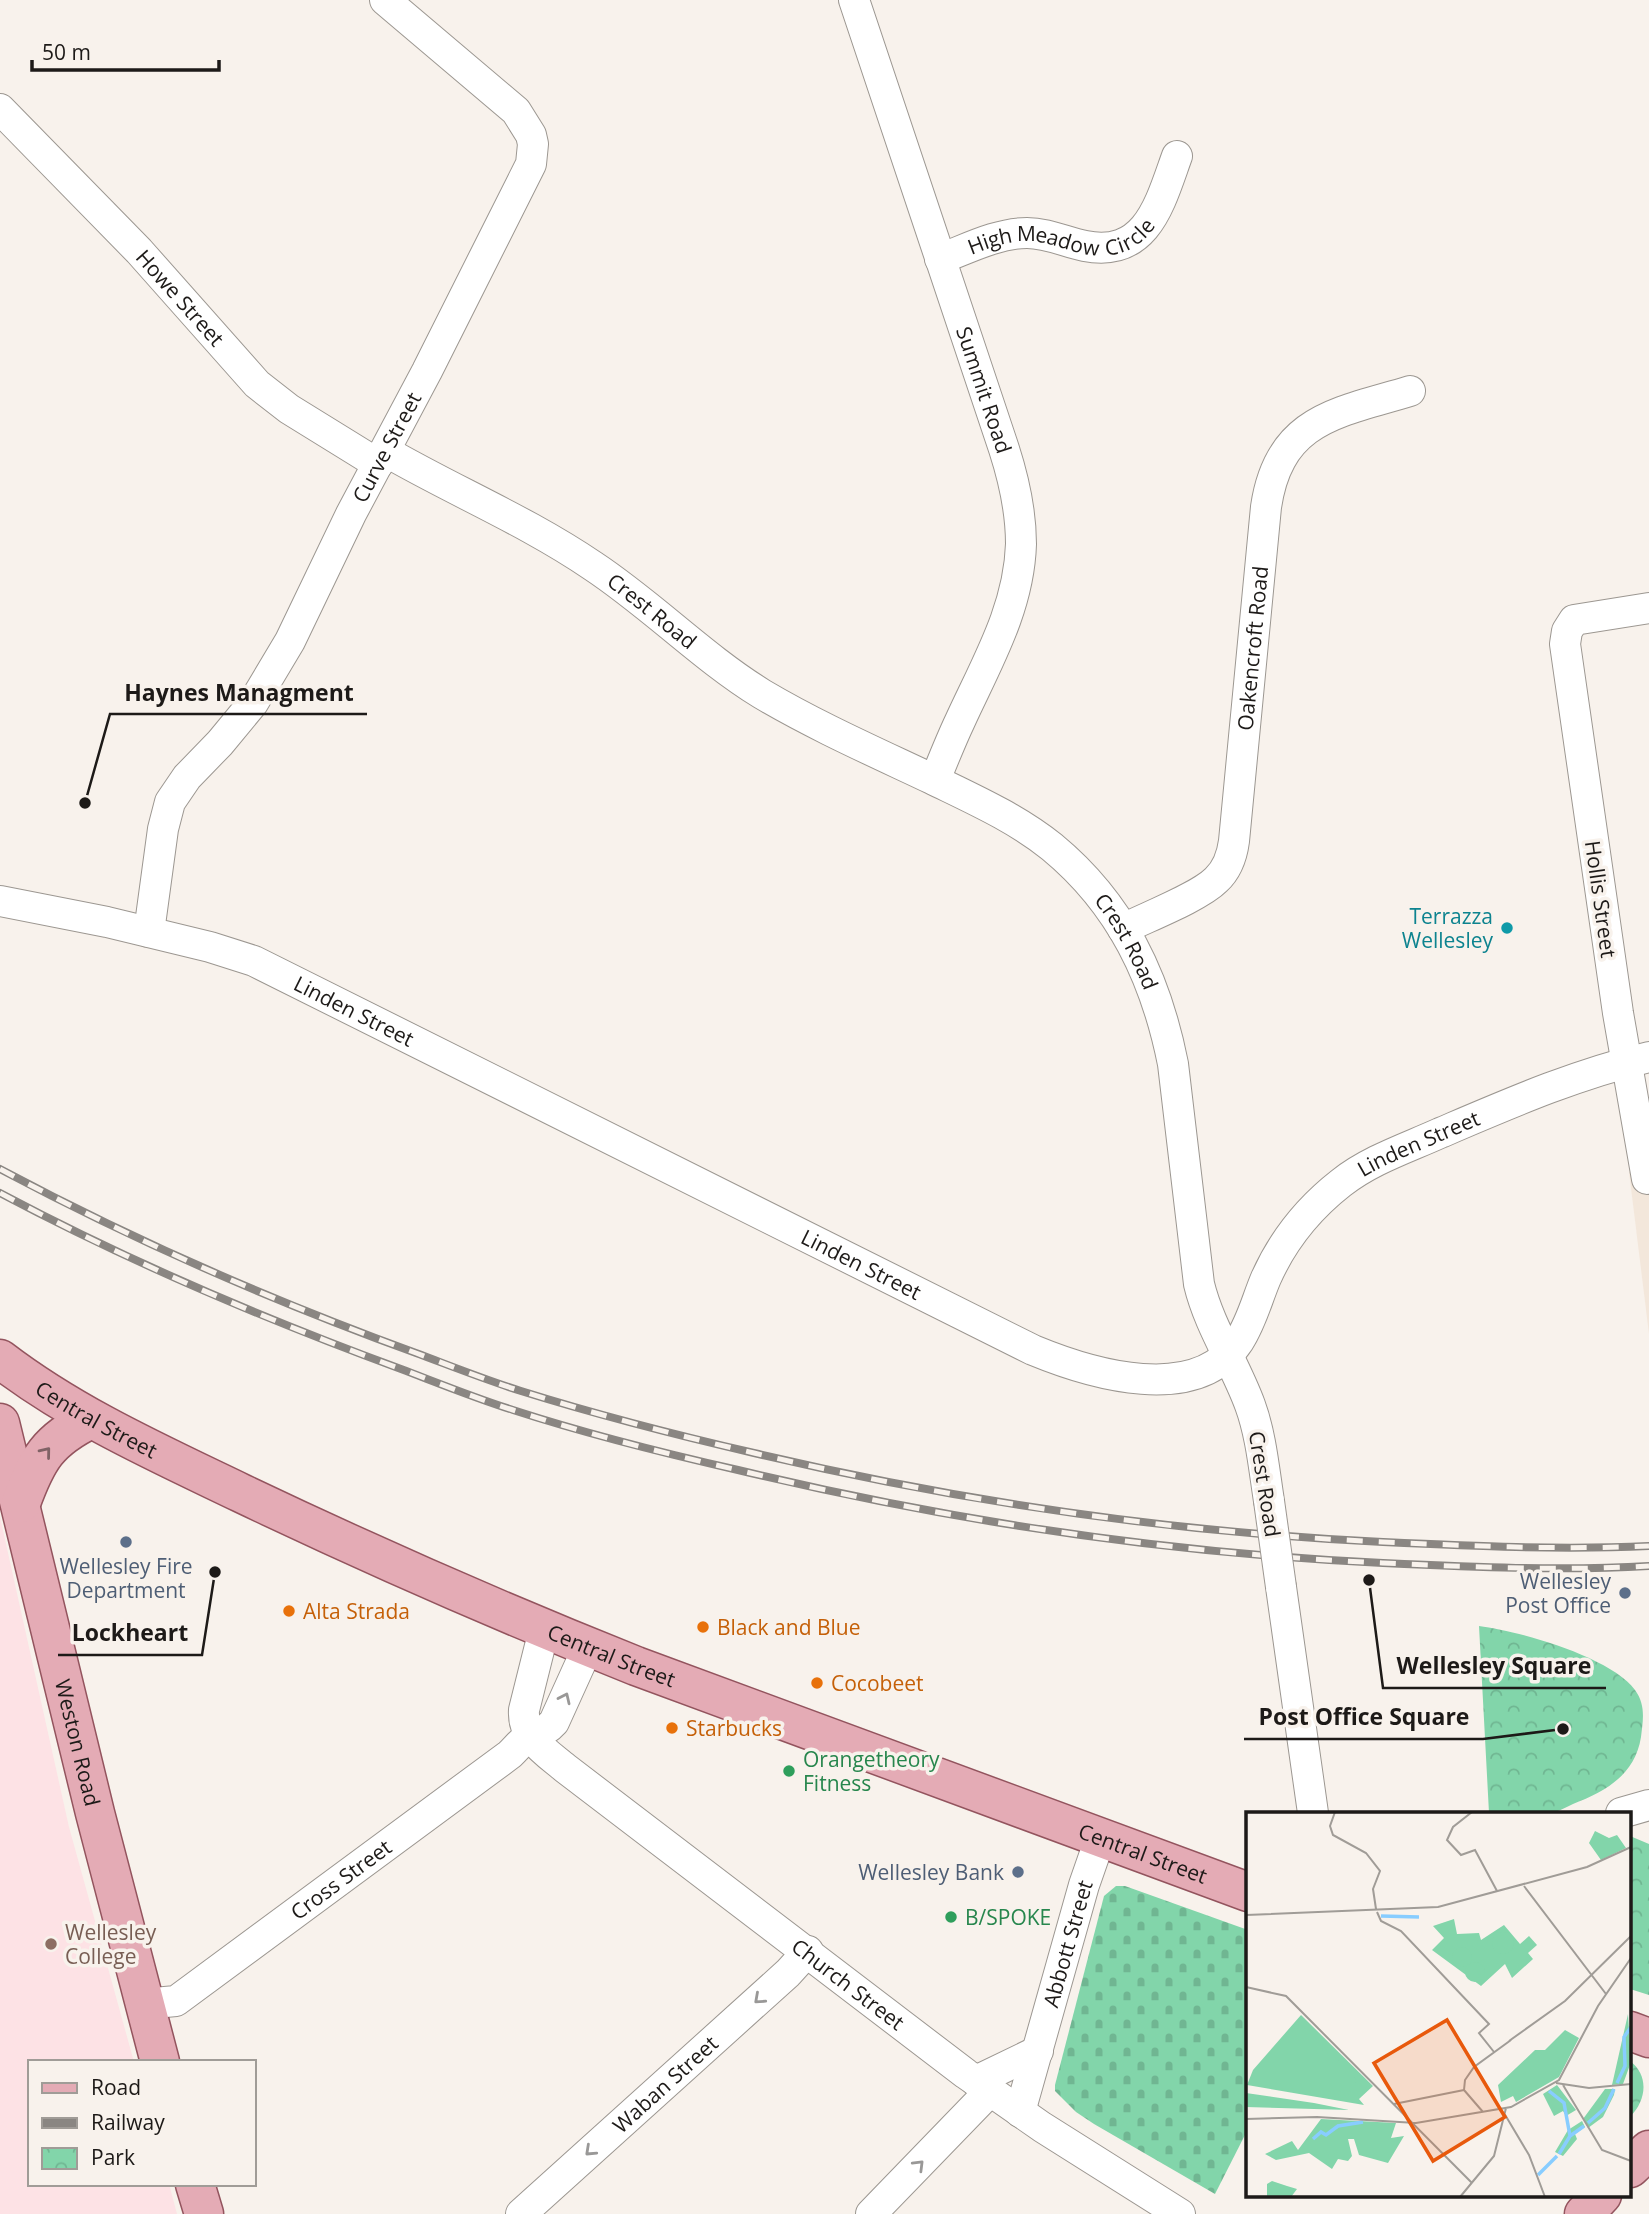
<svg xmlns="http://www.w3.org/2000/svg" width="1649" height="2214" font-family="'Open Sans',sans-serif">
	<defs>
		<pattern id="cemetery-stones" width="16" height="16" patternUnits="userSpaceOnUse" patternTransform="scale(1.75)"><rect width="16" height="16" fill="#82d5aa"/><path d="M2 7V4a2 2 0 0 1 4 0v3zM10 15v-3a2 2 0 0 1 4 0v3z" fill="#70b692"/></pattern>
		<pattern id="park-crowns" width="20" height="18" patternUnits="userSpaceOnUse" patternTransform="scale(1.75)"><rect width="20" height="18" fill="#82d5aa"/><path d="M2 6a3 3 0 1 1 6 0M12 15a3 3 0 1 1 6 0" fill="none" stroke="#70b692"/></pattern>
	</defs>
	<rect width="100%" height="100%" fill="#f8f2ec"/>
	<path fill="#f3e7db" d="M1649,1169V1334L1629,1172Z"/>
	<path fill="#fde2e5" d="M0,1517L69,1827L134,2062H30V2184H169L177,2214H0Z"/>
	<path fill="url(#cemetery-stones)" d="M1116,1886H1125L1248,1930V2129L1215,2194L1094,2124L1076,2112L1055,2091V2085L1104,1896Z"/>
	<path fill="url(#park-crowns)" d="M1479,1626C1519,1631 1611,1657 1635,1690C1646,1705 1643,1720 1641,1737C1635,1775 1606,1791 1573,1804C1565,1808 1556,1813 1548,1813C1528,1815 1508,1813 1489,1813Z
		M1630,1836L1649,1844V1995L1630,1989Z
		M1630,2061C1649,2075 1647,2100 1630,2117Z"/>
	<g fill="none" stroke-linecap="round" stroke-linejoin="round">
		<defs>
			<g id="minor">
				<path id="s1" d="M854,0L1004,449C1014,480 1021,511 1021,544C1019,609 986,664 960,721C951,740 943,760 935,780"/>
				<path id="s2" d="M0,109L139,251L257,384L289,409L378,464"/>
				<path id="s3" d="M940,259C967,249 997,233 1027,233C1047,233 1066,242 1085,246C1147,258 1160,203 1177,156"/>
				<path id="s4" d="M385,451C454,491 527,521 593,566C652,605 702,657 762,694C816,726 875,752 932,779C973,799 1016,818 1052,847C1121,904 1156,978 1173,1064L1199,1284C1209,1326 1235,1364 1250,1405C1261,1435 1264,1469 1269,1501"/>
				<path id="s5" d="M0,901L107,922L210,947L254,961L1033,1350C1091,1374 1197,1406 1239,1341C1252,1321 1257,1299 1266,1278C1283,1240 1309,1208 1341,1183C1370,1160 1407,1148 1440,1133C1508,1104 1576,1074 1649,1057"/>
				<path id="s6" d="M1123,929C1147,917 1199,897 1216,880C1227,870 1232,856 1234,841L1266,507C1279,418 1338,413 1410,391"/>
				<path id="s7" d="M149,932L163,829L170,802L187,777L220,743L253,703L290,641L351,514L427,371L531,164L533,144L531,135L516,111L385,0"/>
				<path d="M1647,1179L1618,1013L1565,644L1567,631L1574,620L1649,608"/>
				<path d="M1281,1587L1313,1813"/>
				<path id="s8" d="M544,1630L524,1710C522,1738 546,1752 565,1768L966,2074L1042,2127L1180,2214"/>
				<path d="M1621,1813L1649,1805"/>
				<path id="s9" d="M143,2004L176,2001L509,1755C515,1750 523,1739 530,1736C541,1732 546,1731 554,1722L588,1647"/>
				<path d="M976,2081L1038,2051"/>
				<path id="s10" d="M1020,2112L1084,1885L1100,1839"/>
				<path id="s11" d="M521,2214L788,1973L808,1951"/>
				<path d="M871,2214L990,2091"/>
			</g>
			<g id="major">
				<path id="s12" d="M0,1359C73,1415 158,1453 241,1493C371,1555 503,1613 636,1666L1248,1892"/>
				<path id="s13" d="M0,1423L95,1813L160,2062"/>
				<path d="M21,1503C37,1459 48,1440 91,1419"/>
				<path d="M1630,2031L1649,2038"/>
				<path d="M1630,2168L1649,2150"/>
				<path d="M195,2184L204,2214"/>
				<path d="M1584,2214L1602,2195"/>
			</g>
		</defs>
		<use href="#minor" stroke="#9c9791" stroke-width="32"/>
		<use href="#major" stroke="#93545e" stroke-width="41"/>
		<use href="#minor" stroke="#fff" stroke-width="30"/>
		<use href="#major" stroke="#e4abb5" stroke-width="38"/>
		<defs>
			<path id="rail" d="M0,1169C135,1241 273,1301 416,1353C451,1366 486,1380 521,1391C598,1415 676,1435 754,1453C962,1502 1169,1532 1383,1542C1471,1546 1561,1550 1649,1546
				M0,1193C130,1262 262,1318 401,1369C438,1383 475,1398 513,1410C587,1434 663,1453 738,1470C950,1521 1165,1553 1383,1563C1471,1567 1561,1571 1649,1566"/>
		</defs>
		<use href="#rail" stroke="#8a8682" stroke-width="8"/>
		<use href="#rail" stroke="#f8f2ec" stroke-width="5" stroke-dasharray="16" stroke-linecap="butt"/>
		<defs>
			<path id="minor-bridge" d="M1269,1501L1281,1587"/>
		</defs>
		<use href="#minor-bridge" stroke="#9c9791" stroke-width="32" stroke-linecap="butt"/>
		<use href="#minor-bridge" stroke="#fff" stroke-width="30"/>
	</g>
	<defs><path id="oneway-chevron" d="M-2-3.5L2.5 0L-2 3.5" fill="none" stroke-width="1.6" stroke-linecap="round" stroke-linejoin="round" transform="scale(1.75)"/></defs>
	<use stroke="#806266" href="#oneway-chevron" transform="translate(46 1452) rotate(-51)"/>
	<g stroke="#999897">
		<use href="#oneway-chevron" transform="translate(565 1698) rotate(-65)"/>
		<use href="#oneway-chevron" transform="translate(759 1999) rotate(138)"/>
		<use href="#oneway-chevron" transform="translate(590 2151) rotate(137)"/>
		<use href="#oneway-chevron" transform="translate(919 2165) rotate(-45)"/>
	</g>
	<circle fill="#0f9aa8" stroke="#f8f2ec" stroke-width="2.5" cx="1507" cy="928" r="7"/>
	<g fill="#5c6f8a" stroke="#f8f2ec" stroke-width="2.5">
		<circle cx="126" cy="1542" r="7"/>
		<circle cx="1625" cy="1593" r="7"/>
		<circle cx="1018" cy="1872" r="7"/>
	</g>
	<g fill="#e8710a" stroke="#f8f2ec" stroke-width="2.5">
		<circle cx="289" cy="1611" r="7"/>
		<circle cx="703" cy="1627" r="7"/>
		<circle cx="817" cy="1683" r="7"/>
		<circle cx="672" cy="1728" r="7"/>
	</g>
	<g fill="#2e9e5b" stroke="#f8f2ec" stroke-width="2.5">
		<circle cx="789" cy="1771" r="7"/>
		<circle cx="951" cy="1917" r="7"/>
	</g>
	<circle fill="#8d6e63" stroke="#f8f2ec" stroke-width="2.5" cx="51" cy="1944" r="7"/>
	<g text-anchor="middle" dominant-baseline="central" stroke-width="7" stroke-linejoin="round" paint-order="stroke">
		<g font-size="21" fill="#1d1a18" stroke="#f8f2ec">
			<text stroke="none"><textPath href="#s3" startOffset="128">High Meadow Circle</textPath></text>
			<text stroke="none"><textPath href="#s2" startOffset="261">Howe Street</textPath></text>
			<text stroke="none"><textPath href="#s1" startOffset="411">Summit Road</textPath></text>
			<text stroke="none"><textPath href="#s7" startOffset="550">Curve Street</textPath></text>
			<text stroke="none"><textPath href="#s4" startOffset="312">Crest Road</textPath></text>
			<text stroke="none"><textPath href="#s6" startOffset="343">Oakencroft Road</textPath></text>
			<text transform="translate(1601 899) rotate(82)">Hollis Street</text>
			<text stroke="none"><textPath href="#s4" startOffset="900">Crest Road</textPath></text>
			<text stroke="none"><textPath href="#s5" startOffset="373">Linden Street</textPath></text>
			<text stroke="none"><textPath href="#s5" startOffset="1633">Linden Street</textPath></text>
			<text stroke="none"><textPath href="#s5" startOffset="940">Linden Street</textPath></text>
			<text stroke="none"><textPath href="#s12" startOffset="114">Central Street</textPath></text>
			<text transform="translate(1265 1484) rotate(81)">Crest Road</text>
			<text stroke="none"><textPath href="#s12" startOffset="681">Central Street</textPath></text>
			<text stroke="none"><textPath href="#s13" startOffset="329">Weston Road</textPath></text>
			<text stroke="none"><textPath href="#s12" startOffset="1248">Central Street</textPath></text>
			<text stroke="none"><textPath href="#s9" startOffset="238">Cross Street</textPath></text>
			<text stroke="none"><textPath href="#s10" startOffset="175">Abbott Street</textPath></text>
			<text stroke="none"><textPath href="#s8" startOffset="513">Church Street</textPath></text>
			<text stroke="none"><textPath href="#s11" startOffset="194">Waban Street</textPath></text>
		</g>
		<g font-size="21" fill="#0d838f" stroke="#f8f2ec" text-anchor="end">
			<text x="1493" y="916">Terrazza<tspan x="1493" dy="24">Wellesley</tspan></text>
		</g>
		<g font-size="21" fill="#4e5e75" stroke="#f8f2ec" text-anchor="end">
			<text x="126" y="1566" text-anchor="middle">Wellesley Fire<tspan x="126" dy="24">Department</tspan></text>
			<text x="1611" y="1581">Wellesley<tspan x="1611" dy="24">Post Office</tspan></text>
			<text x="1004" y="1872">Wellesley Bank</text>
		</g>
		<g font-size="21" fill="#c56008" stroke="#f8f2ec" text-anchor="start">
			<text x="303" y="1611">Alta Strada</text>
			<text x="717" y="1627">Black and Blue</text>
			<text x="831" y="1683">Cocobeet</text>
			<text x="686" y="1728">Starbucks</text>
		</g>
		<g font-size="21" fill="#27864d" stroke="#f8f2ec" text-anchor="start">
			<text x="803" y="1759">Orangetheory<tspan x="803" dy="24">Fitness</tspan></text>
			<text x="965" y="1917">B/SPOKE</text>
		</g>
		<g font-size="21" fill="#785e54" stroke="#f8f2ec" text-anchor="start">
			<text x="65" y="1932">Wellesley<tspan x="65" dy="24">College</tspan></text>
		</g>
	</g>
	<g transform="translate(1246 1812)">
		<rect width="385" height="385" fill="#f8f2ec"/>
		<path d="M349,19L363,26L371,23L380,36L355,48L343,31ZM208,107L211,122L233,121L235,128L258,113L274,132L283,124L291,133L282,141L287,147L266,166L259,152L235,174L186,138L198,126L187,114ZM382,202L385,250L377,272L366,273ZM55,203L127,274L113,287L118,293L1,273L7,258ZM319,218L333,226L313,265L270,290L267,284L255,290L252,273L289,238H299ZM311,273L330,298L320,304L317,299L308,304L297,282ZM359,277H369L368,283L357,305L342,316L337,307ZM0,281L68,291L103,298L0,295ZM75,307L150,311L145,326L158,324L142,351L113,343L108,327H102L106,344L102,349L92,347L86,357L63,341L30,348L19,342L46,329L52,338ZM336,309L339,315L329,322L331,327L317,344L309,340L322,318ZM26,369L41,374L51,377L45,385H21V372Z" fill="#82d5aa"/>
		<path d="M77,232L109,266L110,273L76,240Z" fill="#82d5aa"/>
		<path d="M246 131a11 11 0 1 1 22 0a11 11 0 1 1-22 0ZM206 145a10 10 0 1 1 20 0a10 10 0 1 1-20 0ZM219 160a10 10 0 1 1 20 0a10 10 0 1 1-20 0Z" fill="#82d5aa"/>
		<path fill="none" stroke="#88cdff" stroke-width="3.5" d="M135,104L173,105M371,271L379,254L378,225L385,215M303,279L318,291L324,324M342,311L359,296L368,277M67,327L75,320L80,323L92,314L117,310M313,342L324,324L338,314M292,363L311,344"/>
		<path fill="none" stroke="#a09c97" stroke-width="2" d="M89,0L84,14L87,23L120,41L134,59L127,77L130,97M226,0L207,15L201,28L215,43L229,38L251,79M278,74L360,182M131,100L135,109L155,119L243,212L233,221L248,240M0,103L192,95L341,55L385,35M0,175L40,184L226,371M263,229L319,189L385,124M310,271L343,276L385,272M317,273L356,338L385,349M218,278L219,268L228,255L265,228M218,278L237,300M148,292L218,278M258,301L283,343L299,385M0,307L71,305L170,311L265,295L313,268L352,194L385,146M214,385L248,344L260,296"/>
		<path fill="#e8590c" fill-opacity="0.15" stroke="#e8590c" stroke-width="3.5" d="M201,208L259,305L187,349L128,251Z"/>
		<rect width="385" height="385" fill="none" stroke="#1d1a18" stroke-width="3.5"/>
	</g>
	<path fill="none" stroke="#1d1a18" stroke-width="2.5" d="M85 803L110 714H367M215 1572L202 1655H58M1369 1580L1383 1688H1606M1563 1729L1483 1739H1244"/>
	<g fill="#1d1a18" stroke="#f8f2ec" stroke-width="2.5">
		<circle cx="85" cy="803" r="7"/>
		<circle cx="215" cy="1572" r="7"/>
		<circle cx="1369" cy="1580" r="7"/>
		<circle cx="1563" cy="1729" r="7"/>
	</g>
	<g font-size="23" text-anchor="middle" font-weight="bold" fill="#1d1a18" stroke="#f8f2ec" stroke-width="7" stroke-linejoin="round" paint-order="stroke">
		<text x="239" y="701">Haynes Managment</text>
		<text x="130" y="1641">Lockheart</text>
		<text x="1494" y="1674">Wellesley Square</text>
		<text x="1364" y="1725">Post Office Square</text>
	</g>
	<rect x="28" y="2060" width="228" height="126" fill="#f8f2ec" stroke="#a09c97" stroke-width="2"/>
	<rect x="42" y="2083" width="35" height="10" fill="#e4abb5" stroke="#a09c97" stroke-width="2"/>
	<text x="91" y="2095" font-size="21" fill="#1d1a18">Road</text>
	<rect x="42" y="2118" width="35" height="10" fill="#8a8682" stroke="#a09c97" stroke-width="2"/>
	<text x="91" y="2130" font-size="21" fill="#1d1a18">Railway</text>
	<rect x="42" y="2148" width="35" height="21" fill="url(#park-crowns)" stroke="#a09c97" stroke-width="2"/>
	<text x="91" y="2165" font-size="21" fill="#1d1a18">Park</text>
	<path d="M32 60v10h187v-10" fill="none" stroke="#1d1a18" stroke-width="3.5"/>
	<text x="42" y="60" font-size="21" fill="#1d1a18" stroke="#f8f2ec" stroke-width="5" paint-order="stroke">50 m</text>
</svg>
